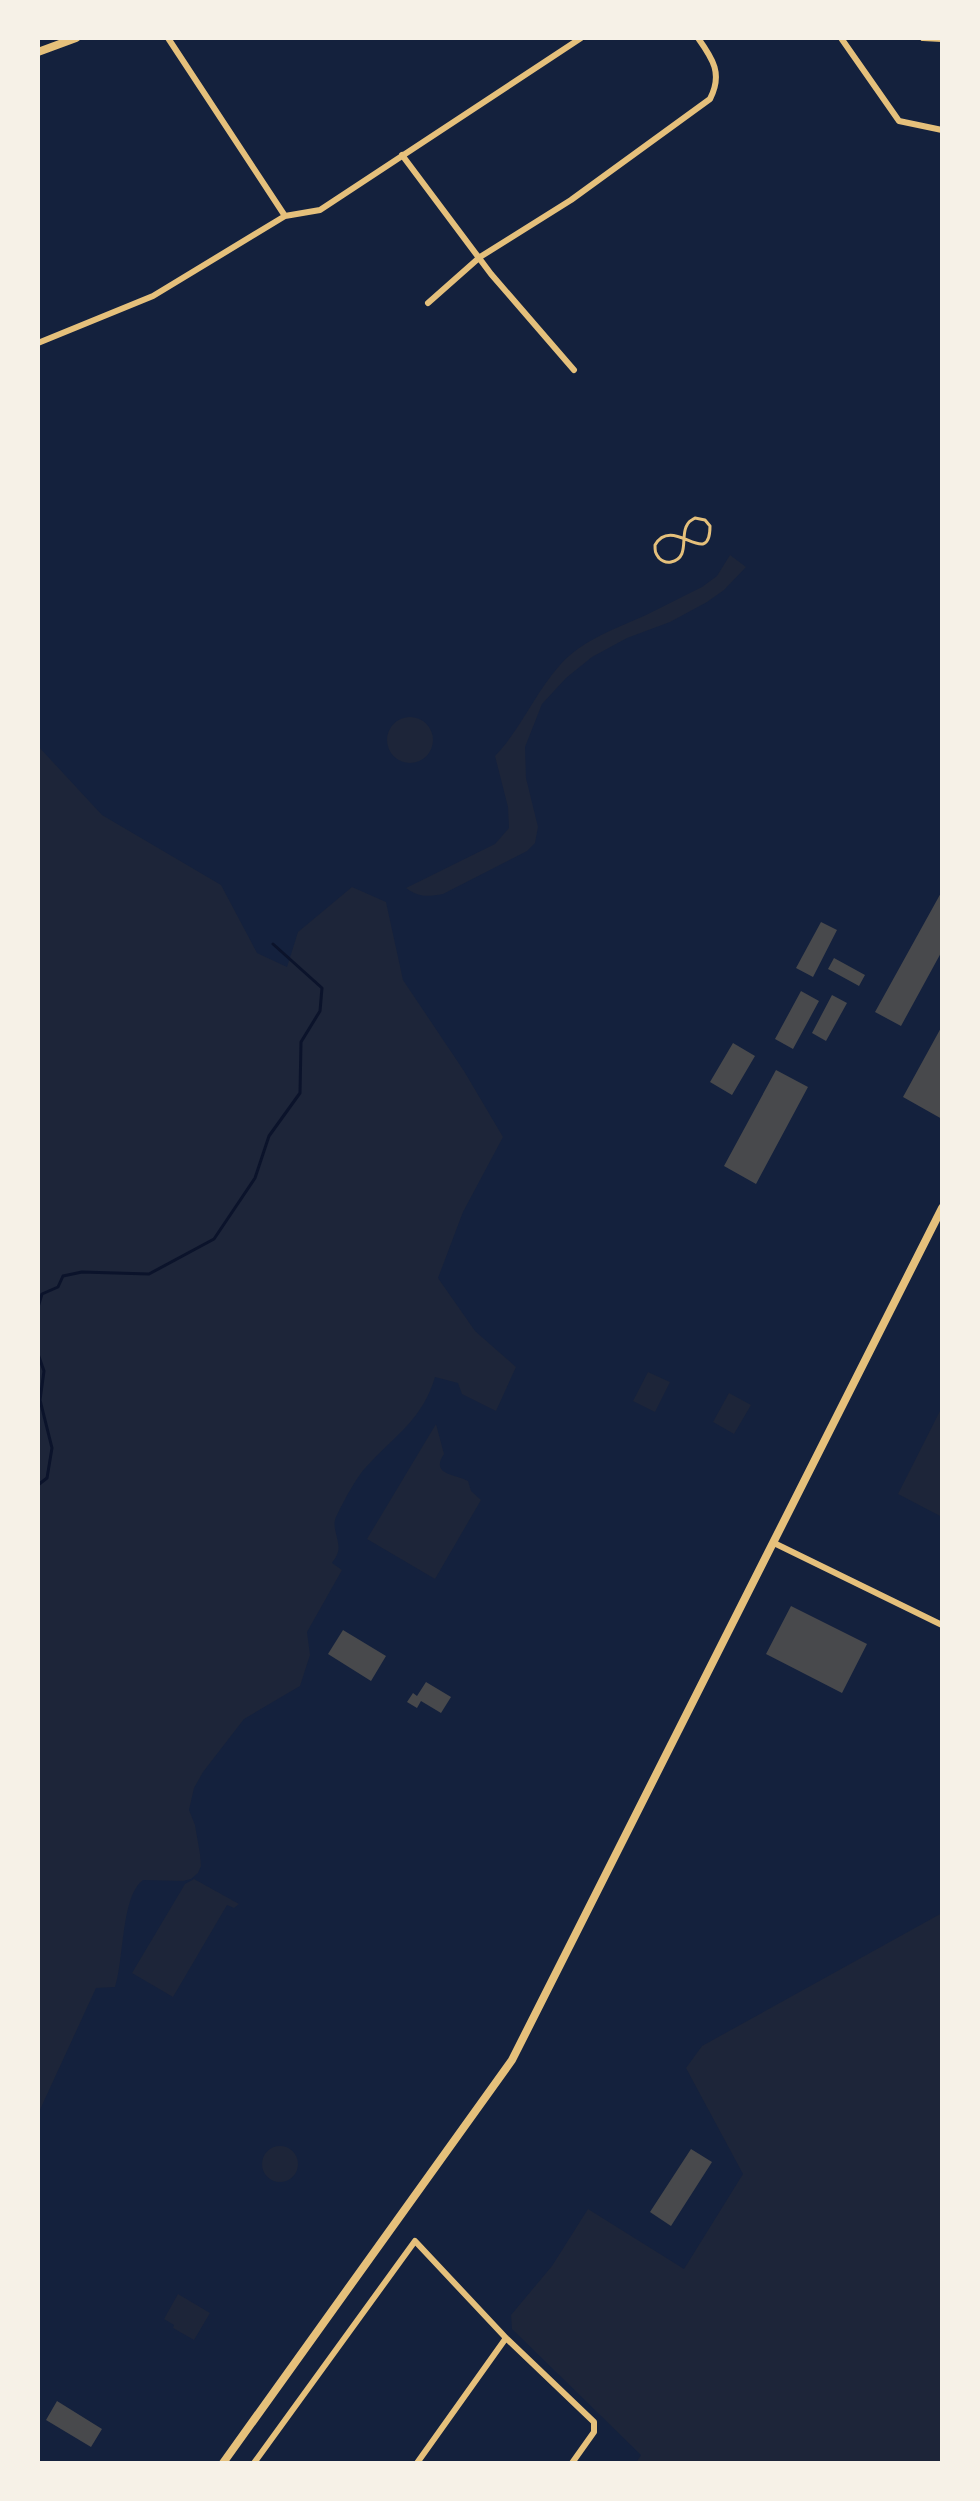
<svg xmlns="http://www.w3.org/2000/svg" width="980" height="2501" font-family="Manrope,sans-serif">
	<rect width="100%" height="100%" fill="#14213d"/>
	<path fill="#1d2539" d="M730,555L746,567L724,590L707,602L670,622L627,638L592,657L566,678L542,704L525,747L526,778L538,827L535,843L527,851L443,894C427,897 418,897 406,888L495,844L509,828L508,807L495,756C521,729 535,693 560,665C583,639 616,629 646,615C665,606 683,596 702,587L717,576Z
		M387 740a23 23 0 1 1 46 0a23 23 0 1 1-46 0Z
		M38,746L102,815L221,885L257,953L287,967L298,932L352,887L386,902L403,980L464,1071L503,1137L463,1212L438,1278L475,1331L516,1367L496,1411L462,1394L458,1383L435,1377C423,1418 397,1434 369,1464C357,1475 344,1501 336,1517C331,1528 341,1541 338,1552C337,1556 334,1560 332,1563L342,1570L307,1632L310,1655L300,1686L244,1719L203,1772L194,1788L189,1810L195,1825L200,1854L201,1866L198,1873L191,1879L183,1881L143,1880C121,1896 124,1961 115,1987L96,1988L38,2114Z
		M648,1372L670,1382L655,1412L633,1401Z
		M729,1393L751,1405L734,1434L713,1422Z
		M942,1407V1517L898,1494Z
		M436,1424L444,1454C430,1475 455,1474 468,1481L471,1491L481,1500L435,1579L367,1539Z
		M194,1879L239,1904L234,1908L227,1905L173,1997L132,1973L185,1884Z
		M942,1913V2463H636L641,2455L512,2329L511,2315L552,2266L588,2209L684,2269L743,2174L686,2068L702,2046Z
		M262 2164a18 18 0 1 1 36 0a18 18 0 1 1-36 0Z
		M178,2294L210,2313L194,2340L173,2328L174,2325L164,2319Z"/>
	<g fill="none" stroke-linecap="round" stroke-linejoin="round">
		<path stroke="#0b132b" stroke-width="3" d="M38,1307L42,1294L58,1287L63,1276L82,1272L149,1274L214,1239L255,1178L269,1136L300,1093L301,1042L320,1011L322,988L273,944
			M38,1354L44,1371L40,1400L52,1448L47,1478L38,1485"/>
	</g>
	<path fill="#48494c" d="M942,891V951L901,1026L875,1012Z
		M821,922L837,930L813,977L796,968Z
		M834,958L865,975L859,986L828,969Z
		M801,991L819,1001L793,1049L775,1039Z
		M832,995L847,1003L826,1041L812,1033Z
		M942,1026V1119L903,1097Z
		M733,1043L755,1056L732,1095L710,1082Z
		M776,1070L808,1087L756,1184L724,1166Z
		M791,1606L867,1644L842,1693L766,1654Z
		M343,1630L386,1656L371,1681L328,1654Z
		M426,1682L451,1697L441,1713L421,1701L417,1708L407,1702L413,1693L417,1696Z
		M691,2149L712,2162L671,2226L650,2212Z
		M57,2401L102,2429L91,2447L46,2420Z"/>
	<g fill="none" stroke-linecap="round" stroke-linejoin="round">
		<path stroke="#e5c07b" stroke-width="3" d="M655,545C673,514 710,571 710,526L705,520L695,518C690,521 689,521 686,527C681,539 689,558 671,562C666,563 662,561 659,558C655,553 655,551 655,545"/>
		<path stroke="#e5c07b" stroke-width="6" d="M168,38L285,216
			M841,38L899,121L942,130
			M923,38L942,39
			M402,155L491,274L574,370
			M428,303L480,257L571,200L710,99C723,74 713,59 698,38
			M38,343L153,296L285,216L320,210L581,38
			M774,1543L942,1625
			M254,2463L415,2241L506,2338L594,2422V2432L572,2463
			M417,2463L506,2338"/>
		<path stroke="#e5c07b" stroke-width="8" d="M38,52L76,38
			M223,2463L512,2060L942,1208"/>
	</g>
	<rect width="980" height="2501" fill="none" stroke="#f6f1e7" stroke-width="80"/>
</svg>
